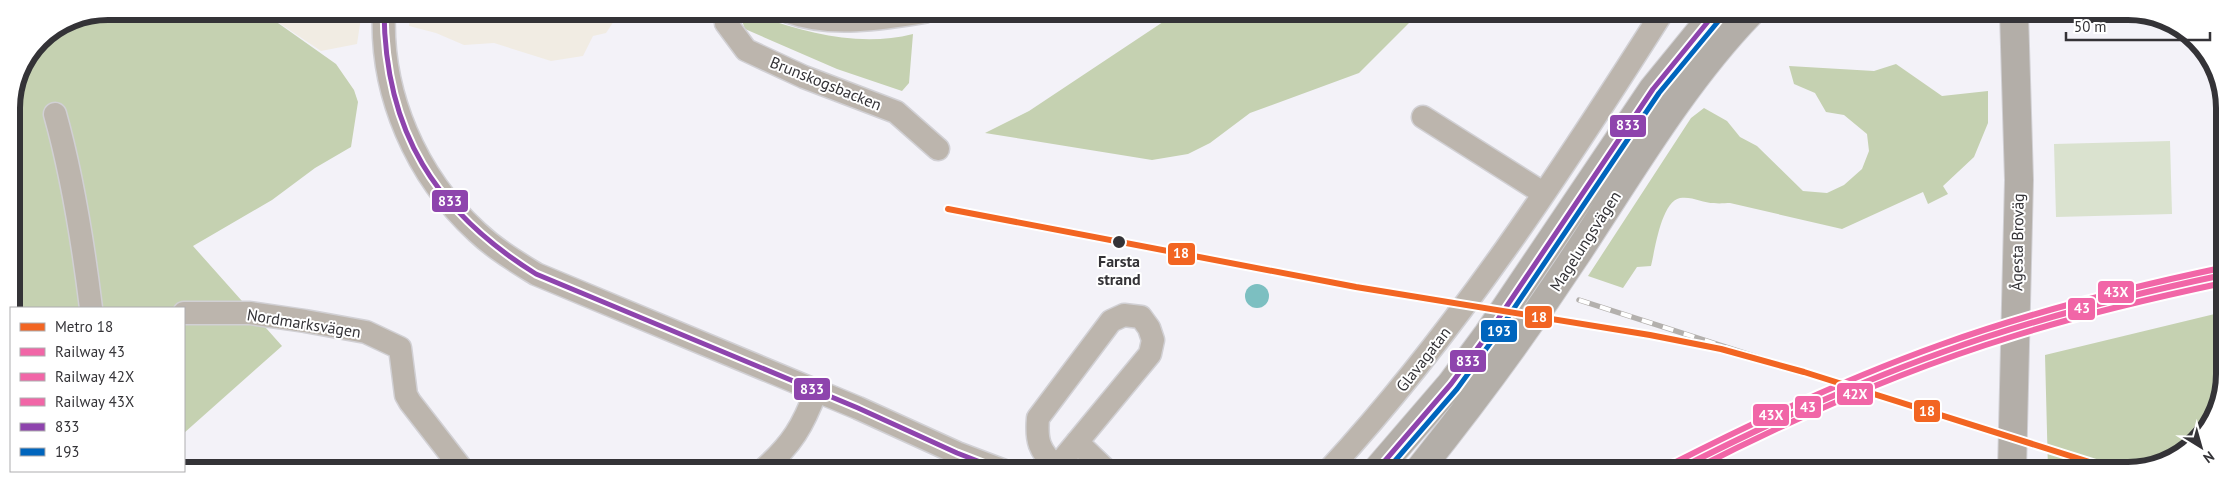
<svg xmlns="http://www.w3.org/2000/svg" width="2236" height="482" font-family="'PT Sans',sans-serif">
	<rect width="100%" height="100%" fill="#f3f2f8"/>
	<path fill="#f1ece3" d="M261,11H362L357,44L321,51Z
		M410,12H620L606,33L593,36L583,56L551,61L494,43L464,45L436,33L409,26Z"/>
	<path fill="#dae2cf" d="M2170,141L2172,214L2056,217L2054,144Z"/>
	<path fill="#c5d1b1" d="M108,11H261L336,64L354,90L358,102L351,147L315,168L272,200L193,246L282,346L184,433V308H13L11,102L19,71L40,40L71,19Z
		M1178,12H1420L1359,73L1250,113L1210,143L1188,154L1152,160L985,133L1029,111Z
		M750,13C802,32 858,48 913,34L909,83L902,91L837,69L745,29L742,21Z
		M1896,64L1942,96L1988,91V123L1974,157L1943,186L1948,194L1928,204L1923,192L1842,229L1730,203C1725,203 1719,204 1714,203C1703,203 1692,196 1680,198C1661,202 1655,250 1651,266L1637,267L1623,288L1588,276L1691,118L1704,108L1727,121L1740,137L1757,146L1803,191L1827,193L1844,185L1862,169L1869,151L1867,134L1844,115L1826,112L1815,93L1794,84L1789,66L1874,71Z
		M2223,312V392L2192,446L2134,471L2048,470L2045,355Z"/>
	<path fill="#7cbfc1" d="M1245 296a12 12 0 1 1 24 0a12 12 0 1 1-24 0Z"/>
	<g fill="none" stroke-linecap="round" stroke-linejoin="round">
		<defs>
			<path id="minor" d="M384,11C380,94 416,176 477,232C495,249 515,261 536,274L858,408L957,453L1002,470
				M731,12L726,23L746,50L804,77L896,112L938,149
				M789,12C829,27 883,19 924,12
				M55,114C73,178 83,243 91,308
				M1423,117L1543,193
				M184,313H250L305,321L366,332L400,348L406,395L410,402L462,469
				M1077,442L1106,470
				M764,469C792,444 803,426 816,391
				M1054,470L1150,354L1153,340L1149,328L1141,317L1124,315L1111,321L1038,418C1036,441 1039,450 1056,467
				M1329,470C1457,331 1561,172 1662,13"/>
			<path id="major" d="M1377,470L1451,384L1488,334L1653,89L1715,13
				M1419,470C1475,400 1528,328 1578,252C1630,173 1684,81 1750,13
				M2012,470L2019,180L2014,13"/>
		</defs>
		<use href="#minor" stroke="#d1d0d4" stroke-width="25"/>
		<use href="#major" stroke="#d1d0d4" stroke-width="30"/>
		<use href="#minor" stroke="#bcb5ad" stroke-width="22"/>
		<use href="#major" stroke="#b3aea8" stroke-width="28"/>
		<defs>
			<path id="rail" d="M1579,300L1804,372"/>
		</defs>
		<use href="#rail" stroke="#b3b0ad" stroke-width="5.5"/>
		<use href="#rail" stroke="#fff" stroke-width="4" stroke-dasharray="11" stroke-linecap="butt"/>
		<defs>
			<path id="bus-1" d="M384,11C385,132 435,211 536,274L858,408L957,453L1001,470
				M1377,470L1451,384L1488,334L1653,89L1715,13"/>
			<path id="bus-2" d="M1387,470L1457,389L1494,338L1659,93L1721,18"/>
		</defs>
		<use href="#bus-1" stroke="#fff" stroke-width="9"/>
		<use href="#bus-2" stroke="#fff" stroke-width="9"/>
		<use href="#bus-1" stroke="#8e44ad" stroke-width="5"/>
		<use href="#bus-2" stroke="#0065bd" stroke-width="5"/>
		<defs>
			<path id="rail-1" d="M1677,470C1763,426 1851,385 1943,352C2034,319 2128,295 2223,275"/>
			<path id="rail-2" d="M1693,470C1796,417 1903,370 2014,336C2083,314 2152,298 2223,283"/>
			<path id="rail-3" d="M1674,463C1760,419 1848,378 1940,345C2032,312 2126,288 2221,268"/>
		</defs>
		<use href="#rail-1" stroke="#fff" stroke-width="10"/>
		<use href="#rail-2" stroke="#fff" stroke-width="10"/>
		<use href="#rail-3" stroke="#fff" stroke-width="10"/>
		<use href="#rail-1" stroke="#f166a7" stroke-width="6"/>
		<use href="#rail-2" stroke="#f166a7" stroke-width="6"/>
		<use href="#rail-3" stroke="#f166a7" stroke-width="6"/>
		<defs>
			<path id="metro-1" d="M948,209L1356,287L1650,335L1721,349L1804,372L2118,471"/>
		</defs>
		<use href="#metro-1" stroke="#fff" stroke-width="10"/>
		<use href="#metro-1" stroke="#f26522" stroke-width="6"/>
	</g>
	<circle fill="#343337" stroke="#fff" stroke-width="2" cx="1119" cy="242" r="7"/>
	<g text-anchor="middle" dominant-baseline="central" stroke-width="4" stroke-linejoin="round" paint-order="stroke">
		<g font-size="16" fill="#343337" stroke="#fff">
			<text transform="translate(826 83) rotate(22)">Brunskogsbacken</text>
			<text transform="translate(1585 241) rotate(-57)">Magelungsvägen</text>
			<text transform="translate(2017 242) rotate(-89)">Ågesta Broväg</text>
			<text transform="translate(304 323) rotate(9)">Nordmarksvägen</text>
			<text transform="translate(1423 359) rotate(-52)">Glavagatan</text>
		</g>
		<g font-size="16" font-weight="bold" fill="#343337" stroke="#fff">
			<text x="1119" y="261">Farsta<tspan x="1119" dy="18">strand</tspan></text>
		</g>
	</g>
	<path d="M0 0H2236V482H0ZM108 20H2128A88 88 0 0 1 2216 108V374A88 88 0 0 1 2128 462H108A88 88 0 0 1 20 374V108A88 88 0 0 1 108 20Z" fill="#fff" fill-rule="evenodd"/>
	<path fill="none" stroke="#343337" stroke-width="6" d="M108 20H2128A88 88 0 0 1 2216 108V374A88 88 0 0 1 2128 462H108A88 88 0 0 1 20 374V108A88 88 0 0 1 108 20Z"/>
	<g stroke="#fff" stroke-width="2">
		<rect x="1609" y="114" width="38" height="24" rx="5" fill="#8e44ad"/>
		<rect x="431" y="189" width="38" height="24" rx="5" fill="#8e44ad"/>
		<rect x="1167" y="242" width="29" height="24" rx="5" fill="#f26522"/>
		<rect x="2097" y="280" width="38" height="24" rx="5" fill="#f166a7"/>
		<rect x="2067" y="297" width="29" height="24" rx="5" fill="#f166a7"/>
		<rect x="1524" y="305" width="29" height="24" rx="5" fill="#f26522"/>
		<rect x="1480" y="319" width="38" height="24" rx="5" fill="#0065bd"/>
		<rect x="1449" y="349" width="38" height="24" rx="5" fill="#8e44ad"/>
		<rect x="793" y="377" width="38" height="24" rx="5" fill="#8e44ad"/>
		<rect x="1836" y="382" width="38" height="24" rx="5" fill="#f166a7"/>
		<rect x="1794" y="395" width="28" height="24" rx="5" fill="#f166a7"/>
		<rect x="1913" y="399" width="28" height="24" rx="5" fill="#f26522"/>
		<rect x="1752" y="403" width="38" height="24" rx="5" fill="#f166a7"/>
	</g>
	<g font-size="14" text-anchor="middle" font-weight="bold" fill="#fff">
		<text x="1628" y="130">833</text>
		<text x="450" y="206">833</text>
		<text x="1181" y="258">18</text>
		<text x="2116" y="297">43X</text>
		<text x="2082" y="313">43</text>
		<text x="1539" y="322">18</text>
		<text x="1499" y="336">193</text>
		<text x="1468" y="366">833</text>
		<text x="812" y="394">833</text>
		<text x="1855" y="399">42X</text>
		<text x="1808" y="412">43</text>
		<text x="1927" y="416">18</text>
		<text x="1771" y="420">43X</text>
	</g>
	<rect x="10" y="307" width="175" height="165" fill="#ffffff" stroke="#aeadaf"/>
	<rect x="20" y="323" width="25" height="8" fill="#f26522" stroke="#aeadaf"/>
	<text x="55" y="332" font-size="15" fill="#343337">Metro 18</text>
	<rect x="20" y="348" width="25" height="8" fill="#f166a7" stroke="#aeadaf"/>
	<text x="55" y="357" font-size="15" fill="#343337">Railway 43</text>
	<rect x="20" y="373" width="25" height="8" fill="#f166a7" stroke="#aeadaf"/>
	<text x="55" y="382" font-size="15" fill="#343337">Railway 42X</text>
	<rect x="20" y="398" width="25" height="8" fill="#f166a7" stroke="#aeadaf"/>
	<text x="55" y="407" font-size="15" fill="#343337">Railway 43X</text>
	<rect x="20" y="423" width="25" height="8" fill="#8e44ad" stroke="#aeadaf"/>
	<text x="55" y="432" font-size="15" fill="#343337">833</text>
	<rect x="20" y="448" width="25" height="8" fill="#0065bd" stroke="#aeadaf"/>
	<text x="55" y="457" font-size="15" fill="#343337">193</text>
	<g transform="translate(2201 447) rotate(143)" stroke="#ffffff" stroke-width="4" paint-order="stroke">
	<path d="M0-4L9 19L0 12L-9 19Z" fill="#343337"/>
	<text y="-8" font-size="14" font-weight="bold" text-anchor="middle" fill="#343337">N</text>
	</g>
	<path d="M2066 32v8h144v-8" fill="none" stroke="#343337" stroke-width="2.5"/>
	<text x="2074" y="32" font-size="15" fill="#343337" stroke="#ffffff" stroke-width="4" paint-order="stroke">50 m</text>
</svg>
